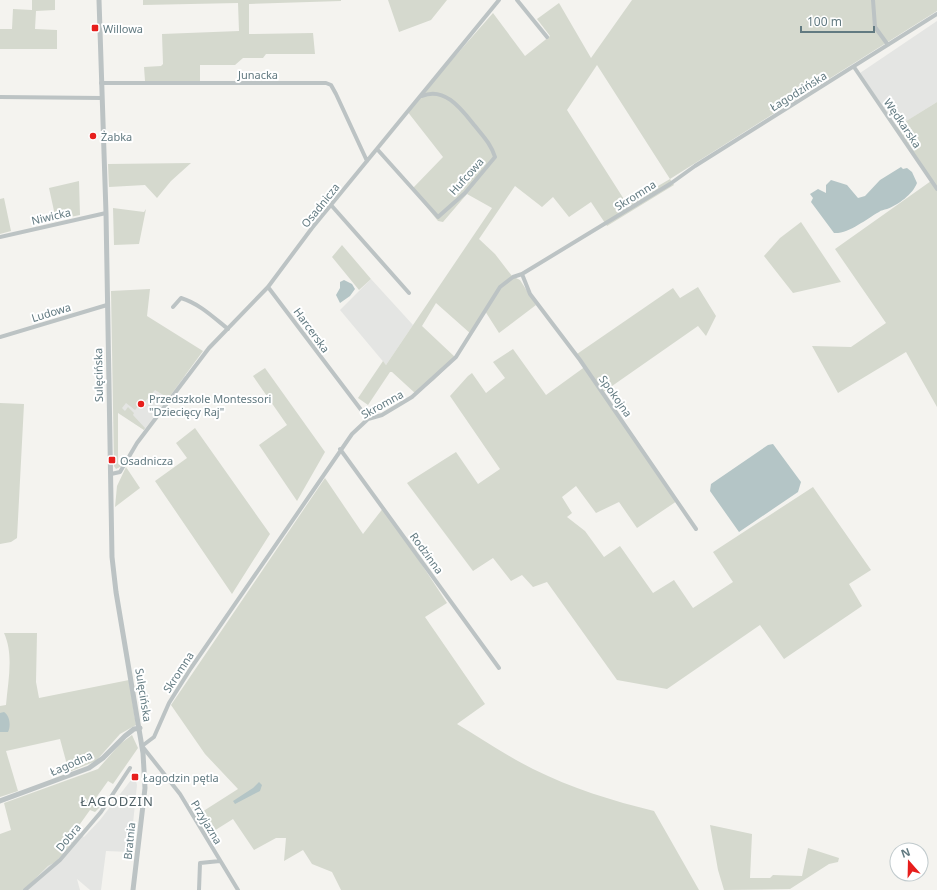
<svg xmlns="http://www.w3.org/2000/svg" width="937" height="890" font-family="'Noto Sans',sans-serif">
	<rect width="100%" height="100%" fill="#f4f3ef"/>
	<path fill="#e4e5e3" d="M937,21V102L897,127L860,73Z
		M371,279L413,325L386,365L340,310Z
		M117,376H186L144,430L118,412Z
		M131,780L136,781L137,785L130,852L106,851L101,890H90L77,879L80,890H24L48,866L56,862L79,834L84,837L100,820Z"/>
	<path fill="#d5d9ce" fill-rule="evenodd" d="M32,0H55V10L36,11L35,29L57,30V49H0V29H12L13,9L32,10Z
		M143,0H341V1L249,4V34L313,33L315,54H266L263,58H243L235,65H200V83L145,81L144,67L161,66L163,64L162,34L239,31L238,3L143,5Z
		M388,0H447L431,20L399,32Z
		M632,0H937V11L670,179L674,185L607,226L591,202L569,217L553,197L542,207L515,186L479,239L495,254L512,276L520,280L536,305L499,333L485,311L471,334L436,303L422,326L456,358L434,380L416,394L392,372H390L368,405L358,398L383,361L386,365L492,208L467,194L443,222L438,221L412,189L443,157L407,111L493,13L525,56L550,36L537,19L559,3L591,58ZM597,65L670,179L627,204L567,110Z
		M937,102V407L906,352L838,393L812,346L851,347L886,323L835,249L931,181L895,128Z
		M191,163L171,181L157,198L145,185L109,187L108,164Z
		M79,181L80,215L56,220L49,188Z
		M4,198L11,231L0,234V199Z
		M113,208L144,212L146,209L139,244L114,245Z
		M801,222L841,282L793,293L764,256L780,238Z
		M342,245L371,279L359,290L332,257Z
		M698,287L716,316L706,336L698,326L602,393L677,501L637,528L619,502L596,513L576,486L562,497L572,513L567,517L585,531L604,557L620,546L653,593L674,580L693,608L733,582L713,552L813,487L871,570L849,584L862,606L784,659L760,625L667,689L617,680L547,582L533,587L522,575L511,581L493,558L473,571L407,483L456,452L478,484L500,469L450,396L468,376L472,373L486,393L505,378L493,362L513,349L546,395L586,366L577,354L673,288L680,298Z
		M150,289L147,316L203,351L167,400L165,396L155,390L143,404L141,403L135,410L126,403L122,408L125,411L128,407L134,413L133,415L145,428L144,430L118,413V464L122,466L116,469L114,466L111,291Z
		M265,368L325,452L297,501L259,445L287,425L253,376Z
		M0,403L24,404L17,538L11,542L0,544Z
		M195,428L270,534L232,594L155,481L187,458L176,443Z
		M126,467L140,488L115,507L117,486Z
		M325,478L363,534L384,507L447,603L425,617L485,704L457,724C482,739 507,756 533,769C571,788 613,801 654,811L699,890H341L332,872L312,864L303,850L284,861L286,838H276L254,850L233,819L206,836L194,817L238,789L205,754L171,705Z
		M4,633H37L36,682L39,698L129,680L136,725L120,734L96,761L69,772L60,739L6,751L18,791L0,797V706L6,705C8,681 14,655 4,633Z
		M132,735L138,748L113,784L108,781L93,802L100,807L95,812L90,810L75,831L79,834L56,862L48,866L24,890H0V834L11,830L4,803L98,769L120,744Z
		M710,825L752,834L750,878H770L773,875L802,876L808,848L839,858L838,862L829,864L790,889L724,890L718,870Z"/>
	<path fill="#b4c5c6" d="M901,167L903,169L907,168L912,172L917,183C913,194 898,205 887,209C884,210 881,210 879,212C866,219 849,234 834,233L811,202L813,198L810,194L818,189L826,193V185L831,180L847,185L858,198L865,196L880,180Z
		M344,280L352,284L355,289L350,296L340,303L336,295L340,288V282Z
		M773,444L801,482L798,492L739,532L710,491L711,484L768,445Z
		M4,712C10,716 11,726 8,732H0V713Z
		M259,782L262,785L260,791L235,804L233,801L253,788Z"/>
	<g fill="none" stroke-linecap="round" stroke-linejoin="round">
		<path stroke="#bcc3c4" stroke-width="4" d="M517,0L547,37
			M873,0L875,27L888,45
			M854,67L937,189
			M101,83H326L331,85L336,94L367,161
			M0,97L102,98
			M377,149L438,217L465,193L495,157C491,144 483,136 475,126C462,110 445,86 422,96
			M331,205L409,293
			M0,237L106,213
			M522,274L530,294L580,360L696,529
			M268,287L368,419
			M173,307L181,298C200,304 213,317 228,329
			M0,337L107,305
			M340,449L499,668
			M111,474L120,472L137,443L209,348L268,287L312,228L499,0
			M25,890L60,860L101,812L130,768
			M199,890L200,863L220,861
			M238,890L180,794L142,746L154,737L169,703L191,668L352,434L368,419L382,415L412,397L456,357L500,287L513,277L522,274L670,184L695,166L937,14"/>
		<path stroke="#bcc3c4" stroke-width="5" d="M99,0L106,213L112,557L116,592L143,753L145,788L133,890
			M0,801L89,768L103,758L125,736L134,729L140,728"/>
	</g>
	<g fill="#e71e1c" stroke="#fff" stroke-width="1.5">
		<rect x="91" y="24" width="8" height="8" rx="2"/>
		<circle cx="93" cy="136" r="4"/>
		<circle cx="141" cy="404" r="4"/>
		<rect x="108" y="456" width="8" height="8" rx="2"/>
		<rect x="131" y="773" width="8" height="8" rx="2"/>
	</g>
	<g text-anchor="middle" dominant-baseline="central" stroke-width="4" stroke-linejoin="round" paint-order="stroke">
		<g font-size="11" fill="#627a81" stroke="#fff" text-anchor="start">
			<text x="103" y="28">Willowa</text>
			<text x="101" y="136">Żabka</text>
			<text x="149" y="398">Przedszkole Montessori<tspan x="149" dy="13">"Dziecięcy Raj"</tspan></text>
			<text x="120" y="460">Osadnicza</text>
			<text x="143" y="777">Łagodzin pętla</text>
		</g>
		<g font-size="11" fill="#627a81" stroke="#fff">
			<text x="258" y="74">Junacka</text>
			<text transform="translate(798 91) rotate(-32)">Łagodzińska</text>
			<text transform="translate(903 123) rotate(56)">Wędkarska</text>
			<text transform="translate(466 176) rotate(-48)">Hufcowa</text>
			<text transform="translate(635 195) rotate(-32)">Skromna</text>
			<text transform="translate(320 205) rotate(-51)">Osadnicza</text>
			<text transform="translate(51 216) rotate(-13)">Niwicka</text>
			<text transform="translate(51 312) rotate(-17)">Ludowa</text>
			<text transform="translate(312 330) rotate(54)">Harcerska</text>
			<text transform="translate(98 375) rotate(-91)">Sulęcińska</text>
			<text transform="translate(616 396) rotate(55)">Spokojna</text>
			<text transform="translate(382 404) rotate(-29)">Skromna</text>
			<text transform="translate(427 553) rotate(54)">Rodzinna</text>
			<text transform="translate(178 672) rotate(-57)">Skromna</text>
			<text transform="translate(144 695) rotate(81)">Sulęcińska</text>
			<text transform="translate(71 763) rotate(-24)">Łagodna</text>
			<text transform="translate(207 822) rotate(59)">Przyjazna</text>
			<text transform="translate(68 837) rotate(-50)">Dobra</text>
			<text transform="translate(129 841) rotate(-84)">Bratnia</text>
		</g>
		<g font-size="13" letter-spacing="1" fill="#506166" stroke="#fff">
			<text x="117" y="801">ŁAGODZIN</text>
		</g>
	</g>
	<g transform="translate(909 862) rotate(340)"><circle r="19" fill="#ffffff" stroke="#c0cacd"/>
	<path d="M0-3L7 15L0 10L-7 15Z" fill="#e71e1c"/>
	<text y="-6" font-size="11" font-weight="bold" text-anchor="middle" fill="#627a81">N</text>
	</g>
	<path d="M801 26v6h73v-6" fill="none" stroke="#627a81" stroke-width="2"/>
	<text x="807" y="26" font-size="12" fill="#627a81" stroke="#ffffff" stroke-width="3" paint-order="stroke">100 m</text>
</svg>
